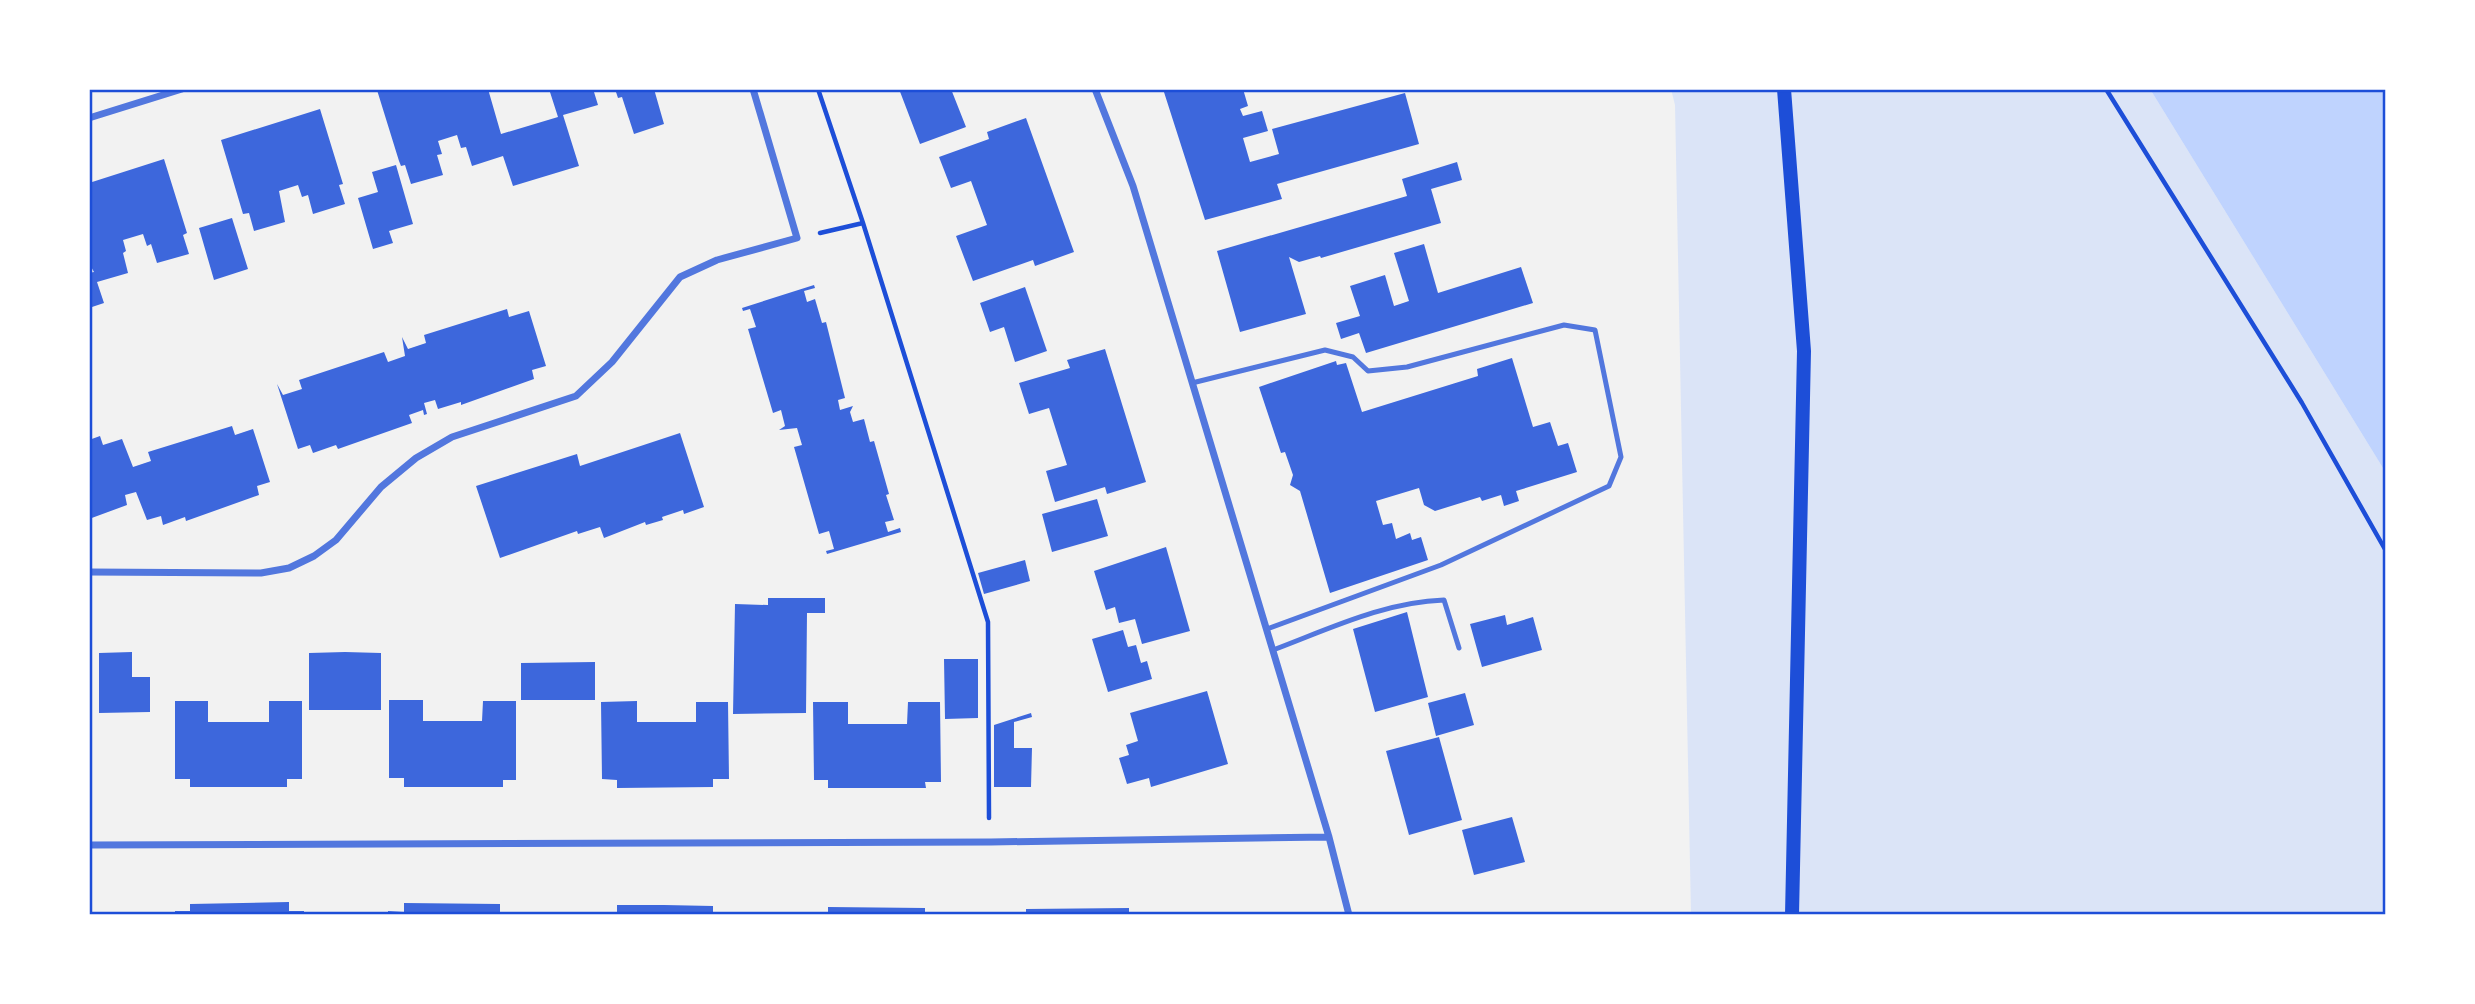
<svg xmlns="http://www.w3.org/2000/svg" width="2475" height="1004" font-family="'DM Sans',sans-serif">
	<rect width="100%" height="100%" fill="#f2f2f2"/>
	<path fill="#dbe4f7" d="M1671,89H2150L2386,473V915H1691L1675,105Z"/>
	<path fill="#bfd3fe" d="M2150,89H2386V473Z"/>
	<path fill="#3d67dc" d="M488,89L501,134L558,117L549,89H600L594,92L598,105L563,115L579,166L513,186L503,156L472,166L466,147L461,148L457,135L438,141L442,154L437,155L443,175L411,184L405,165L401,166L399,161L377,90Z
		M615,89H654L664,124L634,134L622,97L618,98Z
		M899,89H951L966,127L920,144Z
		M1163,89H1243L1248,106L1240,109L1243,116L1262,111L1268,131L1243,138L1250,162L1279,154L1272,129L1405,93L1419,144L1277,184L1282,199L1205,220Z
		M320,109L343,184L339,185L345,204L313,214L308,195L302,197L298,185L279,191L285,222L254,231L249,213L243,214L221,140Z
		M1026,118L1074,252L1035,266L1033,260L973,281L956,236L987,225L971,181L951,188L939,157L989,139L987,132Z
		M164,159L187,233L183,235L189,254L157,263L151,244L147,246L143,234L123,240L126,251L123,253L128,273L97,282L104,303L89,308V273L94,272L89,263V183Z
		M1457,162L1462,180L1431,189L1441,223L1321,258L1320,256L1299,262L1289,257L1306,314L1240,332L1217,251L1407,196L1402,179Z
		M396,165L413,224L389,231L393,243L373,249L358,198L378,192L372,172Z
		M232,218L248,269L214,280L199,228Z
		M1424,244L1438,293L1521,267L1533,303L1366,353L1359,333L1341,339L1336,323L1360,316L1350,286L1385,275L1394,306L1409,301L1394,253Z
		M814,285L815,288L804,291L807,302L815,299L822,323L826,322L845,398L838,400L840,410L853,406L850,412L853,422L864,419L870,442L874,441L889,494L886,495L894,520L885,522L888,532L900,528L901,532L827,554L826,551L834,549L829,531L819,534L794,447L802,445L797,428L779,430L785,426L781,410L773,413L748,329L756,327L750,309L743,311L742,308Z
		M1025,287L1047,351L1015,362L1004,327L990,332L980,303Z
		M507,309L509,317L529,311L546,366L532,370L534,379L461,405V402L438,409L435,400L424,403L427,414L424,415L423,410L409,415L412,423L338,449L336,445L313,453L310,445L298,449L277,384L283,395L302,389L299,380L384,352L388,362L405,356L402,337L408,349L426,343L424,335Z
		M1105,349L1146,482L1107,494L1105,487L1055,502L1046,471L1067,465L1049,408L1029,414L1019,383L1070,368L1067,360Z
		M1512,358L1533,427L1550,422L1558,446L1568,443L1577,472L1516,491L1519,501L1504,506L1501,495L1482,501L1480,497L1435,511L1424,505L1419,488L1376,501L1383,525L1392,523L1396,539L1410,533L1412,540L1421,537L1428,560L1330,593L1300,491L1290,485L1293,475L1285,452L1281,453L1259,387L1336,361L1337,365L1346,363L1362,412L1478,376L1477,369Z
		M232,426L235,435L253,429L270,482L257,486L259,495L186,521L185,517L163,525L161,516L147,520L136,492L125,495L127,505L89,519V440L100,436L103,445L122,439L133,467L151,461L148,452Z
		M680,433L704,507L684,514L683,510L662,517L663,520L646,525L645,522L604,538L600,527L578,534L577,531L500,558L476,486L577,454L580,466Z
		M1097,499L1108,536L1052,552L1042,514Z
		M1166,547L1190,631L1142,644L1135,619L1119,623L1115,607L1106,610L1094,571Z
		M1025,560L1030,581L984,594L978,573Z
		M768,598H825V613H807L806,713L733,714L735,604L768,605Z
		M1407,612L1428,697L1375,712L1353,629Z
		M1505,615L1507,625L1533,617L1542,650L1482,667L1470,624Z
		M1123,630L1128,647L1136,645L1141,663L1147,661L1152,679L1108,692L1092,639Z
		M132,652V677H150V712L99,713V653Z
		M345,652L381,653V710H309V653Z
		M944,659H978V718L945,719Z
		M595,662V700H521V663Z
		M1207,691L1228,764L1151,787L1149,778L1127,784L1119,758L1129,755L1126,745L1138,741L1130,713Z
		M1465,693L1474,725L1436,736L1428,703Z
		M389,700H423V721H482L483,701H516V780H503V787H404V778H389Z
		M175,701H208V722H269V701H302V779H287V787H190V779H175Z
		M637,701V722H696V702H728L729,779H713V787L617,788V780L602,779L601,702Z
		M813,702H848V724H907L908,702H940L941,782H925L926,788H828V780H814Z
		M1031,713L1032,717L1014,722V748H1032L1031,787H994V725Z
		M1439,737L1462,820L1409,835L1386,751Z
		M1512,817L1525,862L1474,875L1462,830Z
		M289,902V911H304V915H175V911H190V904Z
		M404,903L500,904V912L515,915H388V911L404,912Z
		M617,905H664L713,906V915H617Z
		M828,907L925,908V915H828Z
		M1129,908V915H1026V909Z"/>
	<g fill="none" stroke-linecap="round" stroke-linejoin="round">
		<path stroke="#1d4ed8" stroke-width="4.5" d="M818,89L863,223L988,622L989,818
			M2106,89L2302,403L2386,551
			M820,233L863,223"/>
		<path stroke="#5277de" stroke-width="5" d="M1192,383L1325,350L1353,357L1368,371L1407,367L1564,325L1595,330L1621,457L1609,486L1441,565L1267,629
			M1273,650C1329,629 1384,602 1444,600L1459,648"/>
		<path stroke="#5277de" stroke-width="7" d="M1095,89L1133,186L1329,837L1349,915
			M89,118L182,89
			M89,572L261,573L289,568L314,556L336,540L381,487L416,458L452,437L576,396L612,362L680,277L717,260L797,238L753,89
			M89,845L991,842L1329,837"/>
		<path stroke="#1d4ed8" stroke-width="14" d="M1784,89L1804,351L1792,915"/>
	</g>
	<rect width="2475" height="1004" fill="none" stroke="#ffffff" stroke-width="182"/>
	<rect x="91" y="91" width="2293" height="822" fill="none" stroke="#1d4ed8" stroke-width="2.5"/>
</svg>
